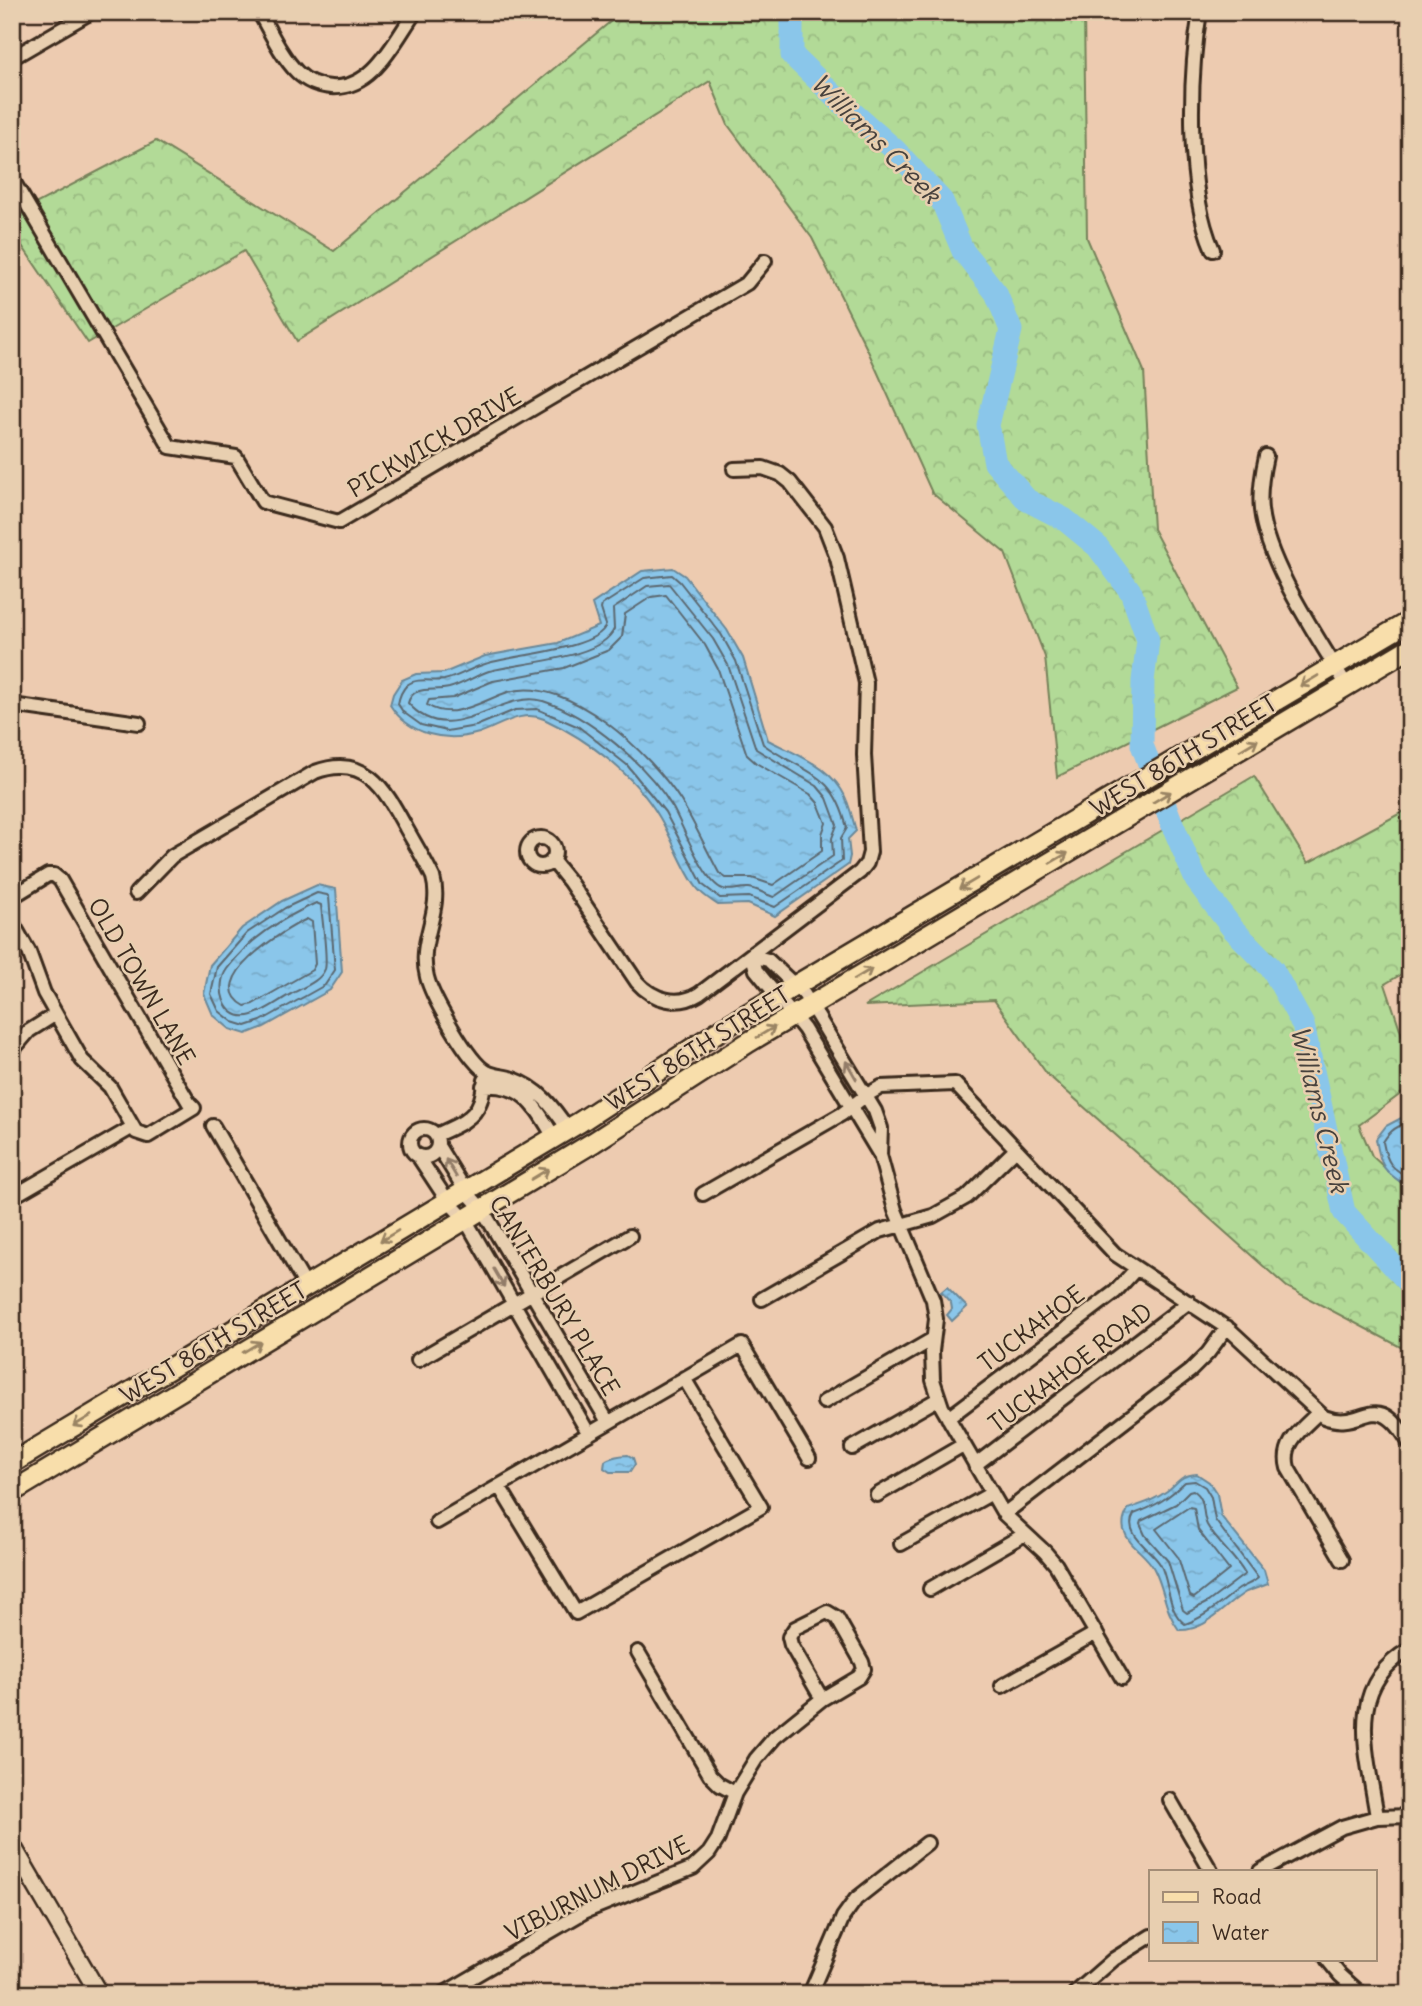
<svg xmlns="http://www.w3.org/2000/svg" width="1422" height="2006" font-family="Delius,sans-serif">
	<defs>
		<pattern id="forest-crowns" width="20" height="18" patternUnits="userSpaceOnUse" patternTransform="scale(1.75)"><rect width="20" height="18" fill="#b2da97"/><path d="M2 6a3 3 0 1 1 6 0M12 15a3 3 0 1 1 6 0" fill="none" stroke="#9abb82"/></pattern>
		<pattern id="water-ripples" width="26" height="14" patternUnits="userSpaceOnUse" patternTransform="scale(1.75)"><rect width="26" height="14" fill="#8ac6ea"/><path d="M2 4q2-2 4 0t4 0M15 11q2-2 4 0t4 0" fill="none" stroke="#78aac8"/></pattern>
	</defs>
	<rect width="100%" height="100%" fill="#edcbb0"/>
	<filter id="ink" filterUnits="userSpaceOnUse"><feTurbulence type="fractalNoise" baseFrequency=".0143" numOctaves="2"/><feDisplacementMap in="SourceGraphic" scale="14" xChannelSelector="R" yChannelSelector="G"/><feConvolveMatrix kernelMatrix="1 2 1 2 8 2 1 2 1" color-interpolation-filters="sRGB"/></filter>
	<g filter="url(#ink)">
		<path fill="url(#forest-crowns)" stroke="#76825a" stroke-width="2" d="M622,12H1084L1087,238L1144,371L1153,529L1237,687L1057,777L1045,657L1005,553L932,493L868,351L812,238L728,125L710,81L297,341L244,251L88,343L12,231V216L156,141L334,251Z
			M1254,776L1308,863L1410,808V969L1385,984L1410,1059V1087L1359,1125L1372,1156L1410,1191V1352L1287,1287L1047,1074L994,1000L865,1006Z"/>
		<path fill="url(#water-ripples)" stroke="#6a8898" stroke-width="2" d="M673,568L685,576L727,630L743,658L768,740C792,752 826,765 841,789C849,801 852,817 856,831L848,839L850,856L848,865L775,916L748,904L718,905C711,900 702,895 697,888C682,868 673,840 660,818C635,775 589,740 544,719C522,709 500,726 479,733C446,743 409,735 390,705L393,694L402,680L416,674L444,673L485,656L558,643L599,626L592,604L642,571Z
			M317,885L336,889L342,972L330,990L264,1027L246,1034L230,1029L213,1015L204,994L210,965L242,928L282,901Z
			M1403,1117L1410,1118V1188C1384,1171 1381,1170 1376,1139L1386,1126Z
			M947,1287L967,1307L952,1321L947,1315L952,1309L951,1303L941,1292Z
			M628,1455L633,1458L635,1464L630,1472H610L604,1468L605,1461C610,1457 622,1455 628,1455Z
			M1197,1474L1209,1482L1217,1494L1221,1516L1264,1570L1268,1584C1261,1587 1253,1589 1246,1592C1224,1605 1207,1631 1179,1630C1164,1610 1165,1590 1154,1569C1147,1554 1129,1547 1124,1530C1122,1521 1125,1516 1128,1509C1142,1504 1155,1500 1167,1491C1180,1481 1178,1476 1197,1474Z"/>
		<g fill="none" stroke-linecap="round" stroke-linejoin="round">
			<path stroke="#5b6870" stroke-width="2" d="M672,575L680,582L721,634L736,661L763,744C804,774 833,770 847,828L841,838L842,861L775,907L749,897L720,898L703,885L665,812L627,765L579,727L537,709L515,710L476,726L447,731L421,725L403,712L398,704C399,698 402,690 407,685C417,677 433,682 444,680C458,677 471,668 485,664C509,655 597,650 606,625L601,609L602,605L644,578Z
				M669,584L713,639L728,665L756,749L817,786L827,798L837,825L832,838L833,856L774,897C766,895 758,889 749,888C741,887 730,892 723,889C704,883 683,826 673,808C648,766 590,716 543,701C501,688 450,752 408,703C413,684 433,692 449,688C463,684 475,676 489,671C517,663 602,659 614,629L613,609L647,586Z
				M666,595L705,645L718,669L747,755L756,763L810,794L818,803L826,823L822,834V851L773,885L752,878H726L719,873C706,849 695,824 681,801C652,755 568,674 508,692C483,700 453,722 427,705L429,700L453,698L493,681L564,668L609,650L622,637L625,614L651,597Z
				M317,893L327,895L329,897L335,970L325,985L261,1021L246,1026L233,1022L219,1011L211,994L217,967L247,933L285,908Z
				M316,903L321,905C322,918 328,960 325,969C320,982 301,988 291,994C278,1001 262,1014 248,1016C223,1020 215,985 227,969C250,938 281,919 316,903Z
				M307,919L312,922L315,964L312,970L253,1004L245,1006C200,981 285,929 307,919Z
				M1410,1124C1398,1124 1389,1132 1383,1142C1387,1164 1391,1167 1410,1179
				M1185,1482L1195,1481L1205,1487L1211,1497L1215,1520L1258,1578C1253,1583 1245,1585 1239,1589C1221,1602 1206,1617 1185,1624C1167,1612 1170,1582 1160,1564C1151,1549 1122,1534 1134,1514C1156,1506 1168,1498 1185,1482Z
				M1189,1491L1193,1490C1207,1499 1201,1512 1207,1525C1217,1543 1235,1556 1245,1574L1208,1602L1187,1613L1183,1610L1168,1561L1145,1535L1140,1524L1141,1521L1176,1504Z
				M1189,1507L1194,1508L1198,1530L1229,1570L1194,1598L1190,1596L1178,1557L1156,1529Z"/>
			<path stroke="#8ac6ea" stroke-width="23" d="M794,12L792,14V55L844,105L895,150L942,201L963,251L996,293L1011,330L988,425L995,463L1027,500L1064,519L1097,546L1131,592L1148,640L1143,681L1142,745L1171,821L1196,880L1233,929L1273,970L1303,1025L1344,1212L1410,1284"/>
			<defs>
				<path id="minor" d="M259,12C270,31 281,56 297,72C306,81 318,86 331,87C373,90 394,42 415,12
					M1200,12C1189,76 1186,190 1213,250
					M12,58L91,12
					M12,179L170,447L236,457L263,502L339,522L747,283L765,261
					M1266,456C1262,474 1259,492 1261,510C1267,564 1319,639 1347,686
					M12,705L139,723
					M527 852a14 14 0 1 1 28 0a14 14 0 1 1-28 0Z
					M552,860L569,881L637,982C653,1000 678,1007 699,994L860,872L867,863L870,852L864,755L866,683L837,558L825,527L790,482L780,474L763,468L734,469
					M136,893L172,856L315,772C366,753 385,790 406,828C415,844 425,860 433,877C443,912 417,940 427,977C432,997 469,1063 487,1072C494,1076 505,1076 513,1079C539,1088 553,1107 568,1129
					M12,897L48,875H54L60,880L189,1103L194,1108L148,1136L136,1132L110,1087L82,1060L44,993L29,952L12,922
					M752,956L756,970L804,1029L880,1155L895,1210L933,1300L936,1319L932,1351L933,1380L942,1407L1004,1514L1045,1552L1056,1565L1122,1678
					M752,956L768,960L804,994L875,1111L881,1128L880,1155
					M12,1051L29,1031L56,1014
					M483,1086C524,1083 535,1106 554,1137
					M213,1126L306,1286
					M410 1143a14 14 0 1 1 28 0a14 14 0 1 1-28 0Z
					M436,1135C452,1128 474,1120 480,1102C483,1095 483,1087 485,1080
					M438,1146L465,1190L482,1209L608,1422
					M418,1156L447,1200L465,1219L589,1434
					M703,1194L842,1114L865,1096L881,1087L955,1084L1115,1254L1230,1330L1324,1417C1365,1433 1375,1384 1410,1444
					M12,1197L133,1127
					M762,1299L880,1231L933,1216L967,1197L1016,1149
					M418,1360L630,1236
					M824,1402L933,1339
					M1318,1413C1302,1429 1281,1443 1288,1468L1342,1560
					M948,1418L1115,1292L1136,1269
					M852,1448L938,1399
					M975,1465L1189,1302
					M499,1486L576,1613L761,1507L684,1378
					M877,1495L963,1445
					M1004,1514L1190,1371L1208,1353L1227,1327
					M437,1522L742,1345L809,1458
					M901,1544L992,1493
					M930,1589L1025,1534
					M827,1612L837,1618L862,1662L864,1669L859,1677L822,1699L791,1645L789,1637L795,1628Z
					M638,1652L710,1775L720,1785L735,1793
					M1002,1686L1096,1633
					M1170,1800L1211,1871
					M1377,1817C1368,1755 1343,1687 1410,1649
					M1260,1871L1342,1827L1377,1817L1410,1816
					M1327,1959L1340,1975L1361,1994
					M443,1994L584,1912L693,1868L709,1853L718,1839L735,1793L756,1759L775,1737L822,1699
					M810,1994L843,1917L856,1899L927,1843
					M1074,1994L1114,1959L1151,1936"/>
				<path id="secondary" d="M12,1845L99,1994"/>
				<path id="primary" d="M12,1463L580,1122L722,1029L1410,621
					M12,1492L594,1142L749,1042L1410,648"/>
			</defs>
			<use href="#minor" stroke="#3b2a1e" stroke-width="18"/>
			<use href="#secondary" stroke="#3b2a1e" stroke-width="21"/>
			<use href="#primary" stroke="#3b2a1e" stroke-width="24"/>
			<use href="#minor" stroke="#e8cfb0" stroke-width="12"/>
			<use href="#secondary" stroke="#e8cfb0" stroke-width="16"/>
			<use href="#primary" stroke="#f8deab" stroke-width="19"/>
		</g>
		<defs><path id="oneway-shaft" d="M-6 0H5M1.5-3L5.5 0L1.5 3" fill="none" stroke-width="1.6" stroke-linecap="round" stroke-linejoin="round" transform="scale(1.75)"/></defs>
		<g stroke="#9a8464">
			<use href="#oneway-shaft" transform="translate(1309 681) rotate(149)"/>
			<use href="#oneway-shaft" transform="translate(1249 745) rotate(-31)"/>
			<use href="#oneway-shaft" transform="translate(1162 797) rotate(-31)"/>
			<use href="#oneway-shaft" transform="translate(1059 858) rotate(-30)"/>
			<use href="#oneway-shaft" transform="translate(968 884) rotate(149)"/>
			<use href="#oneway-shaft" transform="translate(863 974) rotate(-31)"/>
			<use href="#oneway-shaft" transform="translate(766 1032) rotate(-31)"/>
			<use href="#oneway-shaft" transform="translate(540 1174) rotate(-31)"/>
			<use href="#oneway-shaft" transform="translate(389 1236) rotate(149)"/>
			<use href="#oneway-shaft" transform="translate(252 1347) rotate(-31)"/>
			<use href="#oneway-shaft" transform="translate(82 1421) rotate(149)"/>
		</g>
		<g stroke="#927c67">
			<use href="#oneway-shaft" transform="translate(851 1070) rotate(-120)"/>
			<use href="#oneway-shaft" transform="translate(451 1168) rotate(-121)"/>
			<use href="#oneway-shaft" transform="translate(499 1278) rotate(60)"/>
		</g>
	</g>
	<g text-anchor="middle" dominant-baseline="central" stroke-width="5" stroke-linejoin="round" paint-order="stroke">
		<g font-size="24" fill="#3b2a1e" stroke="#e8cfb0">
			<text transform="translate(434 442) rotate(-30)">PICKWICK DRIVE</text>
			<text transform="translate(1183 755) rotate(-31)">WEST 86TH STREET</text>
			<text transform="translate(142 981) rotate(60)">OLD TOWN LANE</text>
			<text transform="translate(697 1048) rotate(-32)">WEST 86TH STREET</text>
			<text transform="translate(555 1295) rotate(59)">CANTERBURY PLACE</text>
			<text transform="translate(1031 1328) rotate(-37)">TUCKAHOE</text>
			<text transform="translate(213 1342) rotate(-31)">WEST 86TH STREET</text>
			<text transform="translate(1070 1367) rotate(-37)">TUCKAHOE ROAD</text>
			<text transform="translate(597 1888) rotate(-27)">VIBURNUM DRIVE</text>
		</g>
		<g font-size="26" font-style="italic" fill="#47413d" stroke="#e8cfb0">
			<text transform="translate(876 138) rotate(45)">Williams Creek</text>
			<text transform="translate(1320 1109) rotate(76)">Williams Creek</text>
		</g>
	</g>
	<rect width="1422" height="2006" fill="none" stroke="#e8cfb0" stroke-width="42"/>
	<rect x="21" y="21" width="1380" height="1964" fill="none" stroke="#3b2a1e" stroke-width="2.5" filter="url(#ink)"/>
	<rect x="1149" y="1870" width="228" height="91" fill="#e8cfb0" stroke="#a38d76" stroke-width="2"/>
	<rect x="1163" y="1892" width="35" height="10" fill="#f8deab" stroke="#a38d76" stroke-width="2"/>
	<text x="1212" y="1904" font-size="21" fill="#3b2a1e">Road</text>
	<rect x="1163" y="1922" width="35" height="21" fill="url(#water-ripples)" stroke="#a38d76" stroke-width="2"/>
	<text x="1212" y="1940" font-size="21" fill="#3b2a1e">Water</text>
</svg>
